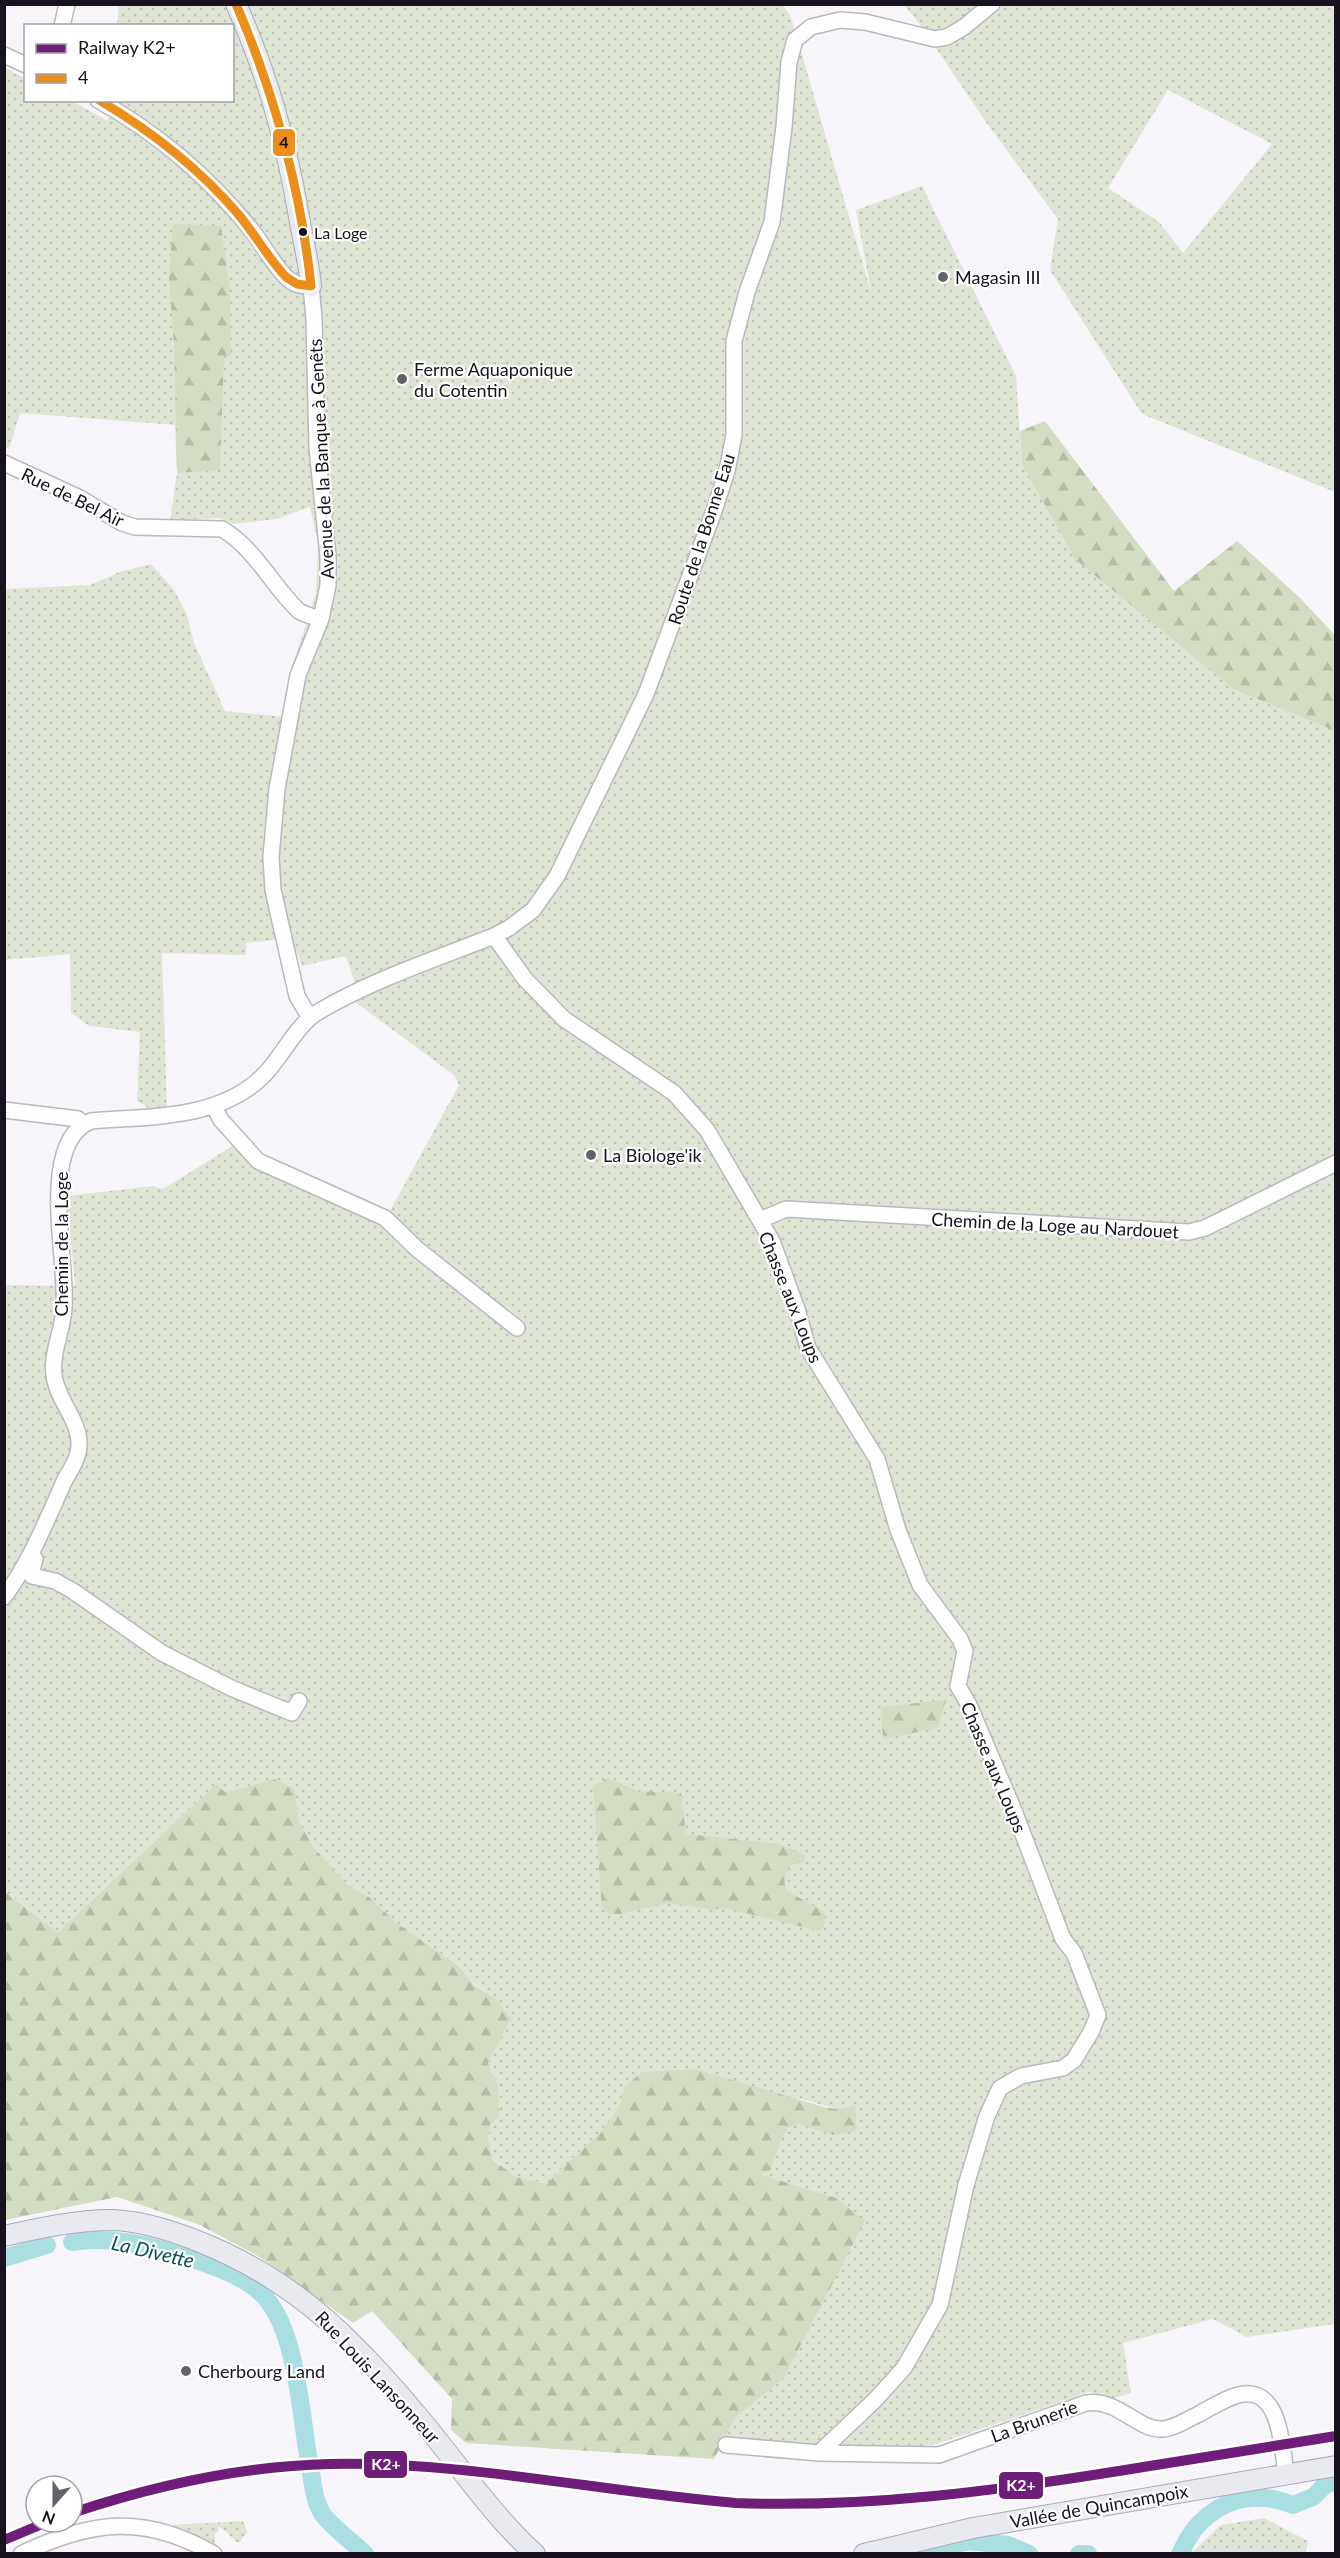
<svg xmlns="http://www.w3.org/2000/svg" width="1340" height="2558" font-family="Lato,sans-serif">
	<defs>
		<pattern id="grass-dots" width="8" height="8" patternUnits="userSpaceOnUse" patternTransform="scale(1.5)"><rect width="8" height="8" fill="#dfe5d4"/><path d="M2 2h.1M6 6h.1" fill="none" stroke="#bfc3b6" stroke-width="1.8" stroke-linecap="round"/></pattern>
		<pattern id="forest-firs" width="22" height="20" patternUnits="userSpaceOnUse" patternTransform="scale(1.5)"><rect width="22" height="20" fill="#d3ddc1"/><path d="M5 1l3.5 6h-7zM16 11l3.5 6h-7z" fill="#b4bda5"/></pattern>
	</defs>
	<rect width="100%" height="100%" fill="#f7f5f9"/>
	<path fill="url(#grass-dots)" fill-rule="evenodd" d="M119,5H783L791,17L871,292L856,210L922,186L1016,376L1022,464L1233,689L1335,731V2324L1247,2337L1213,2319L1123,2343L1131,2393L1112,2399L1089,2392L937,2444L923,2446L846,2445L811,2448L723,2442L736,2417L783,2379L836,2198L758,2174L770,2171C775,2157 780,2124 800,2124C810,2124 823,2132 833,2135L854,2105L836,2109L801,2099L624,2087C621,2125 570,2156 547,2184L517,2177L493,2159L488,2137L498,2085L488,2063L506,2026L495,1998L474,1984L459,1966L398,1924L369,1897L348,1885L314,1848L299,1821L295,1789L276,1779L225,1792L216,1784L58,1932L5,1891V1285L75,1286L67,1196L153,1186L163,1189L234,1145C271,1185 329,1200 379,1221L390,1211L459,1085L454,1075L355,1002L356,987L346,956L302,966L292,938L246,943V955L162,953L167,1108L152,1110L137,1101L140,1032L89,1026L71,1013L70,954L5,960V589L90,585L119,572L151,564L174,590L187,615L194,643L225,711L284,717L291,670L316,593L318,543L310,507L277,519L233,524L219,518L170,520L177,473L175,425L20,413L9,449L5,447V68L25,78L26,100L72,101L108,121L110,101L232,100V26L117,25Z
		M904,5H1335V492L1142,414L1050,270L1058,219L988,125L919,23ZM1168,90L1272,144L1183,253L1159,222L1108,188Z
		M1264,2518L1308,2541L1306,2553H1191L1221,2525Z
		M243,2521L247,2532L239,2543C230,2539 227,2529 218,2527V2532L215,2533V2547L173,2527V2525Z"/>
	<path fill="url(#forest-firs)" d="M173,224L221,226L230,290L231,356H224L220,470L177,473L174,345L169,277Z
		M1045,421L1174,591L1237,541L1299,597L1335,635V731L1233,689L1075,559L1022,464L1020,431Z
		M946,1700L938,1728L883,1739L881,1707Z
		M608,1778L637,1791L681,1793L686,1834L780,1844L805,1855L804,1862L792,1864C785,1873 782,1880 787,1891L823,1911C826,1919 826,1925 820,1931L724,1908L712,1910L668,1903L620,1914H610L602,1907L593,1786Z
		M276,1779L295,1789L299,1821L314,1848L348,1885L369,1897L398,1924L459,1966L474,1985L495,1998L511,2018L488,2063L498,2085L499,2117L490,2125L488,2137L493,2160L517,2177L547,2184C570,2156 621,2125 624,2087L642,2072L695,2069L824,2107L836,2109L855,2105L856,2131L833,2135L799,2124L788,2128L782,2138L770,2171L759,2174L836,2198L865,2221L783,2379L736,2417L714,2459L466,2443L451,2430L452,2399L372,2311L353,2323L258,2256L200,2225L117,2197L5,2220L4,1891L58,1932L216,1784L225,1792Z"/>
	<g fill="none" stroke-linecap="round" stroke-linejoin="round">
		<path stroke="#a9dfe1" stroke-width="18" d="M72,2242C111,2236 150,2245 187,2257C211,2265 242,2275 261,2293C297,2327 300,2413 309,2460C312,2476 313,2499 322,2513C328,2524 354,2543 365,2554
			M4,2258L47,2245
			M914,2554L969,2541L1008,2545L1029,2554
			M1079,2554H1088
			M1180,2554C1185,2544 1190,2533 1198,2525C1224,2497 1258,2491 1293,2505L1313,2497L1325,2485L1336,2481"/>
		<defs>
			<path id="minor" d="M62,26L67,4
				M4,55L26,65
				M98,100C157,133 211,179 253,232C264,246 273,264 286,277C293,284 300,286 311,286L314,319L317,448L328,556V585L321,619L298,675L277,789L271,857L273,890L297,996L310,1018
				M4,463L80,498L122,523L135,527L222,529C256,549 272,586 299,611C305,615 314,617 321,619
				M494,936L525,979L564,1019L674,1093L707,1130L772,1241L797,1309L808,1348L877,1459L898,1530L920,1585L960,1639L965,1651L958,1686L969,1705L1013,1808L1063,1939L1074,1953L1098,2015L1091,2032L1074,2060L1063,2068L1021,2076L1000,2088L987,2116L966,2185L940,2305L904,2368L875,2400L819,2453
				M214,1107L221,1120L258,1161L385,1218L417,1249L517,1328
				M4,1110L78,1119L82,1125
				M760,1220L786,1209L1189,1232L1205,1228L1336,1163
				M35,1559L31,1573L32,1576L55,1581L73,1591L162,1653L231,1688L292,1713L299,1701
				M4,1597C30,1562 45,1524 63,1484C68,1472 78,1462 79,1447C81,1421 57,1401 54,1375C51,1352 63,1331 64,1308C68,1261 37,1142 91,1121C150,1116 220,1120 264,1075C281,1058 297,1024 318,1012C372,980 435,959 494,936L509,928L533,910L557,876L646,694L713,514L727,471L734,435V341L747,292L772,222L784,127L789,62L795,40L811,27L840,20L865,22L935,39L947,37L964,27L992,4
				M726,2445L819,2453L939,2455L1086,2403C1118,2398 1138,2431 1163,2429C1175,2428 1186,2420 1197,2415C1210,2408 1224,2399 1238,2395C1281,2384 1282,2448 1286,2474
				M21,2554C92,2520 145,2514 214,2554"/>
			<path id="major" d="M236,4C268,76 286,141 299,217C303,240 309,263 311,286
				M4,2236C39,2228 77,2220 112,2220C142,2221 173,2231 200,2242C295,2280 353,2339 417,2415C456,2461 490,2513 535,2554
				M864,2554L973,2528L1336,2466"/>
		</defs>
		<use href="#minor" stroke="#bab7bf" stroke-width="18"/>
		<use href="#major" stroke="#a9abb6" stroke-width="22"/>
		<use href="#minor" stroke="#fefefe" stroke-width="15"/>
		<use href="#major" stroke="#e9eaef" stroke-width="20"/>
		<defs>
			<path id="bus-1" d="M236,4C274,92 301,191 311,286
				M99,100C151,131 199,168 238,214C255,234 268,258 286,277L297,284L311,286"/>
		</defs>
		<use href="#bus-1" stroke="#fff" stroke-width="14"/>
		<use href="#bus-1" stroke="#eb8e1c" stroke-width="9"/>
		<defs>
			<path id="rail-1" d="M72,2513C156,2485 241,2466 330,2464C465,2461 601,2492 736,2503C868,2508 995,2491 1125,2470C1195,2459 1265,2448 1336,2436
				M4,2540L47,2522"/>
		</defs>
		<use href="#rail-1" stroke="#fff" stroke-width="15"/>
		<use href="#rail-1" stroke="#6e1e78" stroke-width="10"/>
	</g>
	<circle fill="#17121d" stroke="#fff" stroke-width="2" cx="303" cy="232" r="5"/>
	<g fill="#65616a" stroke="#fff" stroke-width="2">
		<circle cx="943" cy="277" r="6"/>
		<circle cx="402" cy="379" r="6"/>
		<circle cx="591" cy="1155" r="6"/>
		<circle cx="186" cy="2371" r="6"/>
	</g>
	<g text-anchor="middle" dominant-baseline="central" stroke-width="4.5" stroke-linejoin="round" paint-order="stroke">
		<g font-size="16" fill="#17121d" stroke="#fff" text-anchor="start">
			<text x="314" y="232">La Loge</text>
		</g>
		<g font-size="18" fill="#17121d" stroke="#fff" text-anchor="start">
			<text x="955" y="277">Magasin III</text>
			<text x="414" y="369">Ferme Aquaponique<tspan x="414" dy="21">du Cotentin</tspan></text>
			<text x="603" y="1155">La Biologe'ik</text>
			<text x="198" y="2371">Cherbourg Land</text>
		</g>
		<g font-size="18" fill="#17121d" stroke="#fff">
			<text transform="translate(321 459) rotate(-93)">Avenue de la Banque à Genêts</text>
			<text transform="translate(73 497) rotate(26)">Rue de Bel Air</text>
			<text transform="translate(701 539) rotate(-72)">Route de la Bonne Eau</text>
			<text transform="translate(1055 1225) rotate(3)">Chemin de la Loge au Nardouet</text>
			<text transform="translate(61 1244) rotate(-90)">Chemin de la Loge</text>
			<text transform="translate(791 1297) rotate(68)">Chasse aux Loups</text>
			<text transform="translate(994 1767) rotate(67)">Chasse aux Loups</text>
			<text transform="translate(378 2377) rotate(47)">Rue Louis Lansonneur</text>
			<text transform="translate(1034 2421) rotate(-20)">La Brunerie</text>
			<text transform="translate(1099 2506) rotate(-10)">Vallée de Quincampoix</text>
		</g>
		<g font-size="20" font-style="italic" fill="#075052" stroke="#fff">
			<text transform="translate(153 2251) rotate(13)">La Divette</text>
		</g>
	</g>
	<g stroke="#fff" stroke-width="2">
		<rect x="272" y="128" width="24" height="29" rx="6" fill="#eb8e1c"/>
		<rect x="363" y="2450" width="45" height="29" rx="6" fill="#6e1e78"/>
		<rect x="998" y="2471" width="46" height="29" rx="6" fill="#6e1e78"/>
	</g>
	<g font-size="16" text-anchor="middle" font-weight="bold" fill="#fff">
		<text x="386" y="2470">K2+</text>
		<text x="1021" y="2491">K2+</text>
	</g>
	<g font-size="16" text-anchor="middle" font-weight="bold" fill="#111">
		<text x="284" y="148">4</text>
	</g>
	<rect width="1340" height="2558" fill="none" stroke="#17121d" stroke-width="12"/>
	<rect x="24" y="24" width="210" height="78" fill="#ffffff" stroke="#a2a0a5" stroke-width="1.5"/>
	<rect x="36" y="44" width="30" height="9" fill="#6e1e78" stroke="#a2a0a5" stroke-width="1.5"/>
	<text x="78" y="54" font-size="18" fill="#17121d">Railway K2+</text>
	<rect x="36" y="74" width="30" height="9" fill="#eb8e1c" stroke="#a2a0a5" stroke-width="1.5"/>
	<text x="78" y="84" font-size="18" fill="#17121d">4</text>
	<g transform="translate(54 2504) rotate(201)"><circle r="28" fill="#ffffff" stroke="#a2a0a5" stroke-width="1.5"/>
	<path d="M0-4.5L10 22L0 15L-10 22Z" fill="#65616a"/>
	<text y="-9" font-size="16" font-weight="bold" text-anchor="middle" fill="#17121d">N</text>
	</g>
</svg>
